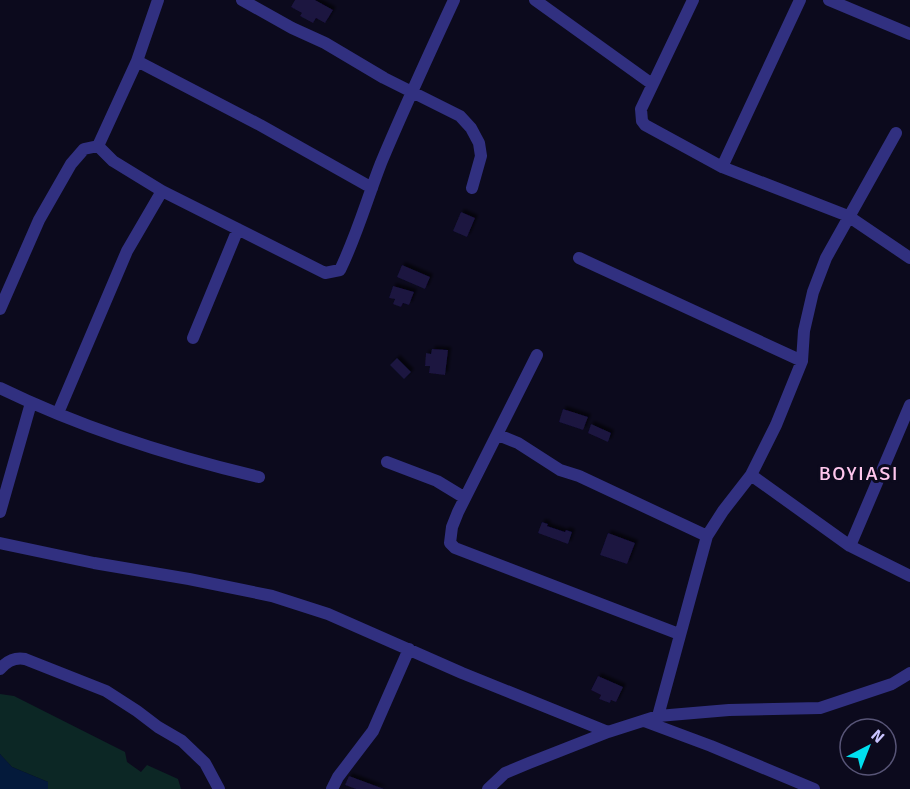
<svg xmlns="http://www.w3.org/2000/svg" width="910" height="789" font-family="Signika,sans-serif">
	<defs>
		<filter id="shadow"><feDropShadow dx="3" dy="-3" stdDeviation="1.5" flood-color="#0009"/></filter>
	</defs>
	<rect width="100%" height="100%" fill="#0c0a1d"/>
	<path fill="#0c2725" d="M0,694L14,696L125,752L127,762L141,772L147,765L178,779L181,789H48V782L12,767L0,754Z"/>
	<path fill="#041a3b" d="M0,754L12,767L48,782V789H0Z"/>
	<path fill="#1b143f" filter="url(#shadow)" d="M295,0H315L333,10L325,23L316,18L313,23L300,16L302,13L291,7Z
		M461,212L475,218L467,237L453,231Z
		M402,265L430,277L425,289L397,277Z
		M393,286L414,292L409,305L403,303L401,307L393,304L395,299L389,298Z
		M432,349L448,350L445,375L429,373L430,366H425L426,353L431,354Z
		M397,358L411,372L404,379L390,365Z
		M563,409L588,417L583,430L559,422Z
		M591,424L611,433L608,442L588,433Z
		M542,522L548,524L547,526L565,532L566,530L572,532L568,544L538,533Z
		M608,533L635,543L627,564L600,555Z
		M598,676L623,687L616,702L611,700L610,703L599,699L601,695L591,690Z
		M349,776L384,789H356L345,785Z"/>
	<g fill="none" stroke-linecap="round" stroke-linejoin="round">
		<path stroke="#313080" stroke-width="12" d="M242,0L292,28L325,43L384,78L460,116L471,128L479,143L481,156L472,188
			M535,0L652,84
			M693,0L641,109L642,121L645,125L722,167L848,216L910,258
			M829,0L910,34
			M137,61L260,125L372,188
			M98,146L113,161L162,191L325,273L340,270C357,235 367,199 381,163C404,108 429,54 454,0
			M98,146L137,61L158,0
			M722,167L800,0
			M579,258L802,361
			M0,309L39,220L71,164L84,149L98,146
			M193,338L238,229
			M537,355L458,512L452,527L450,543L455,548L679,634
			M0,388C82,428 170,456 259,477
			M58,413L127,251L162,191
			M498,435L518,443L560,470L579,476L707,536
			M387,462L437,481L465,498
			M751,475L850,546L910,576
			M0,512L31,403
			M0,543L94,563L189,579L272,596L328,614L462,673L608,732
			M850,546L910,405
			M0,669C7,661 15,657 25,659L106,691L137,711L158,727L182,741L205,763L219,789
			M658,716L707,536L723,511L751,475L776,425L802,361L804,331L813,292L826,258L896,133
			M644,721L711,746L814,789
			M332,789L338,777L373,731L409,649
			M488,789L505,773L529,763L608,732L658,716L729,710L820,708L892,684L910,673"/>
	</g>
	<g text-anchor="middle" dominant-baseline="central" stroke-width="6" stroke-linejoin="round" paint-order="stroke">
		<g font-size="20" letter-spacing="1.5" fill="#ffc7ed" stroke="#0c0a1d">
			<text x="859" y="473">BOYIASI</text>
		</g>
	</g>
	<g transform="translate(868 747) rotate(42)"><circle r="28" fill="#0c0a1d" stroke="#585577" stroke-width="1.5"/>
	<path d="M0-4.5L10 22L0 15L-10 22Z" fill="#00e0f0"/>
	<text y="-9" font-size="16" font-weight="bold" text-anchor="middle" fill="#cac5ff">N</text>
	</g>
</svg>
